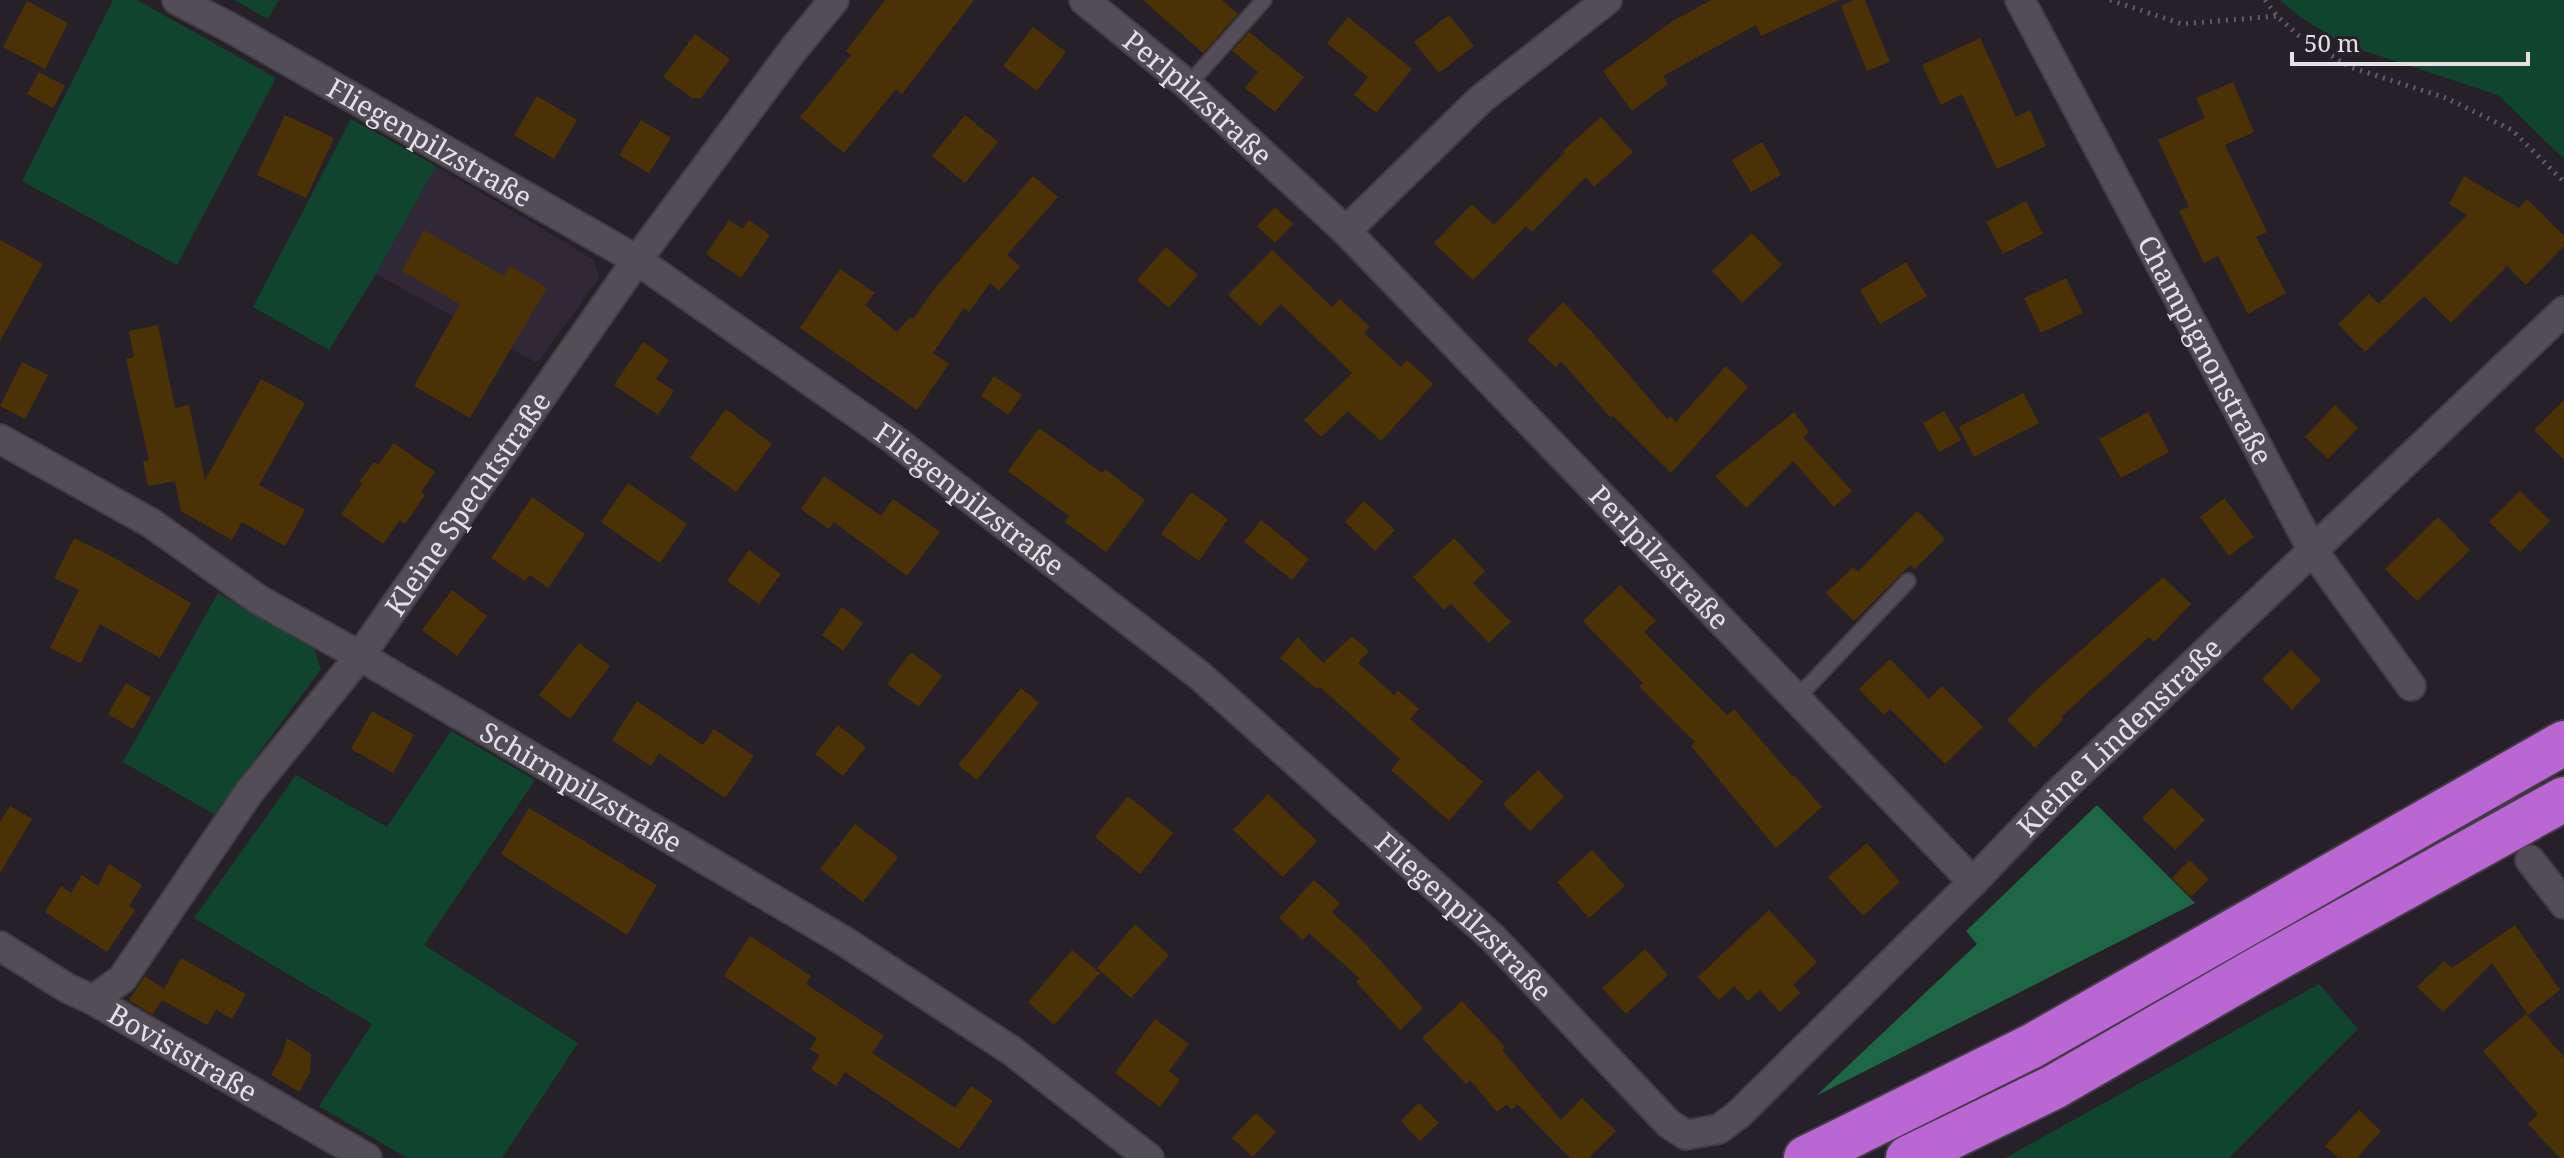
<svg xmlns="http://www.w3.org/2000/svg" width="2564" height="1158" font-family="'Noto Serif',serif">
	<rect width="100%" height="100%" fill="#262129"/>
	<path fill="#302836" d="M436,166L594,260L599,278L537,363L376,274Z"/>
	<path fill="#0f442e" d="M113,0H137L276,78L177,265L22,181Z
		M234,0H279L268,19Z
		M2280,0H2564V159L2498,95L2346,45L2300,17Z
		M351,119L436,166L376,274L329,350L253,307Z
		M218,593L314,649L321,669L214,814L123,762Z
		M451,731L535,780L424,945L578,1043L502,1158H407L319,1106L372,1024L194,918L296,775L387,827Z
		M2319,984L2358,1029L2229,1158H2005Z"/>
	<path fill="#1d6747" d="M2097,805L2195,903L1816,1096L1977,944L1966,931Z"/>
	<path fill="#4a3204" d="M885,0H974L902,94L896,89L844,153L800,117L851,55L846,51Z
		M1143,0H1222L1238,14L1203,53Z
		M1711,0H1839L1761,36L1756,25L1663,76L1668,84L1632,111L1603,71L1673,21Z
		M1854,0H1865L1890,62L1867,71L1841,6Z
		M27,1L68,23L45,69L3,47Z
		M1449,15L1474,46L1439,73L1414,42Z
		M1348,17L1412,69L1376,113L1354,95L1368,77L1327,43Z
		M1033,27L1066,52L1037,91L1003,66Z
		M1249,32L1304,77L1275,112L1245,88L1258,72L1232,51Z
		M695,34L730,59L701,98H692L663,77Z
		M1980,38L2016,117L2030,110L2046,146L1997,169L1962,94L1941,105L1922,65Z
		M39,72L65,86L53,108L27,94Z
		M2233,82L2254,132L2225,145L2267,232L2256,237L2286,293L2248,314L2218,256L2204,263L2179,211L2189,207L2158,140L2205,118L2196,98Z
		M537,96L577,120L554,159L514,135Z
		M285,115L334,138L306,198L257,175Z
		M965,115L998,142L965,183L932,156Z
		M1601,117L1633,152L1594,187L1586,177L1532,232L1526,226L1473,280L1434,243L1472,204L1494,225L1564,153L1563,151Z
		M641,120L671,138L649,173L619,155Z
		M1762,142L1781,175L1751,192L1732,160Z
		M1033,176L1058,197L1007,255L1020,266L999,291L990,283L969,312L964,308L933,353L949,364L917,410L800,328L840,269L875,293L865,305L897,332L910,317L913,319L936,287Z
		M2464,176L2519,208L2527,199L2564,236V246L2526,285L2507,266L2451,323L2424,296L2365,352L2338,324L2369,294L2379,304L2467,215L2449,204Z
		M2026,201L2043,234L2003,254L1986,222Z
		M1275,207L1293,224L1275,243L1257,226Z
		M729,220L742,229L749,220L770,235L741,278L706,254Z
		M424,230L504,276L510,266L547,288L470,418L414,386L460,304L402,271Z
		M1752,233L1782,265L1742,303L1712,271Z
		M0,240L43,264L0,341Z
		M1166,247L1198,275L1169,308L1137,280Z
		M1272,250L1332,307L1340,299L1370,327L1364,333L1401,367L1407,360L1433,384L1381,441L1348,411L1321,437L1304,420L1352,373L1281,304L1260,326L1228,295Z
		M1906,262L1927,296L1880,324L1860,290Z
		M2066,278L2083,313L2041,333L2024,298Z
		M1563,302L1591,331L1667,419L1670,416L1676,422L1726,366L1748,387L1671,473L1613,416L1611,418L1561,361L1556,367L1527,340Z
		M158,325L175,408L189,405L205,480L261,379L305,403L259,485L305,510L285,546L242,522L232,540L181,511L175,481L148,486L143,461L149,460L126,359L134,357L129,331Z
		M643,342L669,360L656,379L674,391L658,415L614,385Z
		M22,362L48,375L25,419L0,406Z
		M994,376L1022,395L1008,415L981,396Z
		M2023,393L2039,423L1974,457L1959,427Z
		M2564,400V460L2534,430Z
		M2335,405L2358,428L2328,459L2305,437Z
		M726,409L772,444L736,492L690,458Z
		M1944,411L1961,440L1939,452L1923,423Z
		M1794,412L1809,432L1803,437L1852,491L1834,507L1793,461L1746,508L1715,476Z
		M2148,412L2169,452L2121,478L2099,439Z
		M1039,428L1102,473L1105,469L1145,500L1106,552L1065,522L1069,516L1008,471Z
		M394,443L435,472L421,492L425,495L405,524L400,520L383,544L341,514L362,484L359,482L374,462L378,465Z
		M824,476L881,516L893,499L940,532L907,576L834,522L829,529L801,509Z
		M628,483L687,524L660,563L601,522Z
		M2520,491L2550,521L2520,552L2489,522Z
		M1191,492L1228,519L1199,561L1161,534Z
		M532,497L585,534L548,588L530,575L525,581L491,558Z
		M2224,498L2254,537L2229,556L2200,517Z
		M1364,501L1395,530L1375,551L1345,522Z
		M1917,511L1945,539L1915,569L1910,565L1854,621L1826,593L1853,567L1858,572Z
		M2438,517L2470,550L2417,601L2385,569Z
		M1261,520L1309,559L1292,580L1244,542Z
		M74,538L113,557L191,603L160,658L100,624L81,663L50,648L79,590L54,578Z
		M1454,538L1485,571L1473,583L1511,622L1489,643L1451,604L1444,610L1413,577Z
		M749,550L781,574L759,604L727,581Z
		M2163,577L2191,604L2154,642L2149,637L2061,717L2063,719L2035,748L2007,720L2035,691Z
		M1620,585L1656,621L1644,632L1727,715L1734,709L1792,776L1794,775L1822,807L1776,848L1691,746L1695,742L1639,686L1643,683L1583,621Z
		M452,590L487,616L457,656L422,630Z
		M842,607L863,623L843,651L822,635Z
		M1352,636L1369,651L1358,663L1394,695L1398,690L1419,709L1410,719L1483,782L1449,821L1391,770L1400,759L1320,687L1317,689L1280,658L1298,637L1323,663Z
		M579,643L610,666L570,719L539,695Z
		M2291,650L2321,680L2292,710L2262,679Z
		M911,652L942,676L919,707L887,684Z
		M1890,659L1929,699L1942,686L1983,727L1945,764L1890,709L1884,715L1859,689Z
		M126,683L151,698L133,729L108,714Z
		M1021,688L1039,703L977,780L958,765Z
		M637,701L703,745L714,729L754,756L725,798L659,753L651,766L612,740Z
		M372,711L414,735L393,773L351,749Z
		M838,725L866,747L843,776L815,754Z
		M1538,770L1564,797L1530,831L1503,804Z
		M2172,788L2205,820L2175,850L2142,818Z
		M1268,794L1317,841L1283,877L1233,830Z
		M1128,796L1173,833L1140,874L1095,837Z
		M10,806L32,819L0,873V822Z
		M529,808L657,885L627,935L501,854Z
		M855,824L898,857L863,902L820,869Z
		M1867,843L1900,882L1863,916L1828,877Z
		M1592,850L1625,886L1589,918L1557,882Z
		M2190,860L2209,879L2191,897L2172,878Z
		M109,864L142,885L129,906L135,910L107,952L45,912L61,886L71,893L82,875L98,886Z
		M1314,880L1340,903L1332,912L1359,937L1423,1008L1400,1030L1356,982L1359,978L1309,933L1303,940L1279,918Z
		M1769,910L1817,962L1793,985L1800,993L1780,1012L1760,990L1748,1001L1734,986L1719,1000L1698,977Z
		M1135,924L1169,955L1131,998L1097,968Z
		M2515,925L2560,990L2528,1015L2492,963L2443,1012L2417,987L2444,961L2452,968Z
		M750,936L811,976L806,984L884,1036L872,1053L955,1108L971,1086L993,1101L959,1149L845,1072L836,1086L811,1069L820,1055L810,1049L817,1038L724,976Z
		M1645,949L1668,975L1626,1014L1602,988Z
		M1072,950L1100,973L1054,1025L1028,1002Z
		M181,958L246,994L232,1019L216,1010L207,1025L162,1000L152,1015L129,1000L145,976L164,989Z
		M1462,1001L1505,1047L1502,1050L1561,1120L1582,1098L1616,1131L1589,1158H1570L1517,1104L1511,1110L1507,1104L1497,1112L1470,1080L1466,1084L1422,1038Z
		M2526,1014L2564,1057V1158H2560L2528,1124L2538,1114L2483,1051Z
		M1155,1019L1189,1044L1169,1071L1180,1080L1160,1107L1115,1073Z
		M287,1038L311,1054L310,1073L299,1092L271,1075L282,1055Z
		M1419,1103L1439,1123L1420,1141L1401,1121Z
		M2359,1110L2381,1131L2357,1158H2338L2325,1146Z
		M1256,1113L1276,1132L1253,1157L1232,1138Z"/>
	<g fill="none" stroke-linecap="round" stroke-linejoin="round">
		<defs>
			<path id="service" d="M1188,85L1264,0
				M1797,698L1908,581"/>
			<g id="minor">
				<path id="s1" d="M177,0L229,27L637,260L892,438L1199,675L1493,938L1669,1124L1686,1135L1719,1129L1739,1114L1973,882L2057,794L2564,311"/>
				<path id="s2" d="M1084,0L1188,85L1346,231L1973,882"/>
				<path id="s3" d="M2020,0L2313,551L2411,686"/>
				<path d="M1346,231L1481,99L1607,0"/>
				<path id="s4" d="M0,439L151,523L259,600L360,656L844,941L1012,1051L1149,1158"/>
				<path d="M2530,860L2564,904"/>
				<path id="s5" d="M0,946L67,988L93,1000L367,1158"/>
				<path id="s6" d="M93,1000L122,979L250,791L360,656L637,260L793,50L834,0"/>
			</g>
			<path id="motorway" d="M1806,1158L2032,1046L2564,743
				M1908,1158L2054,1087L2267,964L2564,799"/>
		</defs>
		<use href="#service" stroke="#423d45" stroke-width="18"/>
		<use href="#minor" stroke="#423d45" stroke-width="32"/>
		<use href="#motorway" stroke="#423d45" stroke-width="48"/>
		<path stroke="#635e65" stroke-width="5" stroke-dasharray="2 6" stroke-linecap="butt" d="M2110,0L2182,24L2277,16
			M2265,0L2277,16L2298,35L2350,67L2446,98L2512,130L2564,182"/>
		<use href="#service" stroke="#524d56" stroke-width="14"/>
		<use href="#minor" stroke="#524d56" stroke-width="28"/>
		<use href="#motorway" stroke="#ba67d3" stroke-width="44"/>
	</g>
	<g text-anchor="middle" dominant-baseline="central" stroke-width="7" stroke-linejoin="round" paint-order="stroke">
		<g font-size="28" fill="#e4e0e6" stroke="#262129">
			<text stroke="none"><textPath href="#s2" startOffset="150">Perlpilzstraße</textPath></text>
			<text stroke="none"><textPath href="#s1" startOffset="290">Fliegenpilzstraße</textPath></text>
			<text stroke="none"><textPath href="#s3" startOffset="396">Champignonstraße</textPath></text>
			<text stroke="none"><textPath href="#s1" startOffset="938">Fliegenpilzstraße</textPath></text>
			<text stroke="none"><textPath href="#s6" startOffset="624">Kleine Spechtstraße</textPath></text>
			<text stroke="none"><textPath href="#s2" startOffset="802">Perlpilzstraße</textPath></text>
			<text stroke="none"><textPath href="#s1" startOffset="2492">Kleine Lindenstraße</textPath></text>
			<text stroke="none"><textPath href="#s4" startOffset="678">Schirmpilzstraße</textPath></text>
			<text stroke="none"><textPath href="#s1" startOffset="1586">Fliegenpilzstraße</textPath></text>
			<text stroke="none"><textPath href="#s5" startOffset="212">Boviststraße</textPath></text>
		</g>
	</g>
	<path d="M2292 52v12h236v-12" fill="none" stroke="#e4e0e6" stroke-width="4"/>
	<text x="2304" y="52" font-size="24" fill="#e4e0e6" stroke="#262129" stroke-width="6" paint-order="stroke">50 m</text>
</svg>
